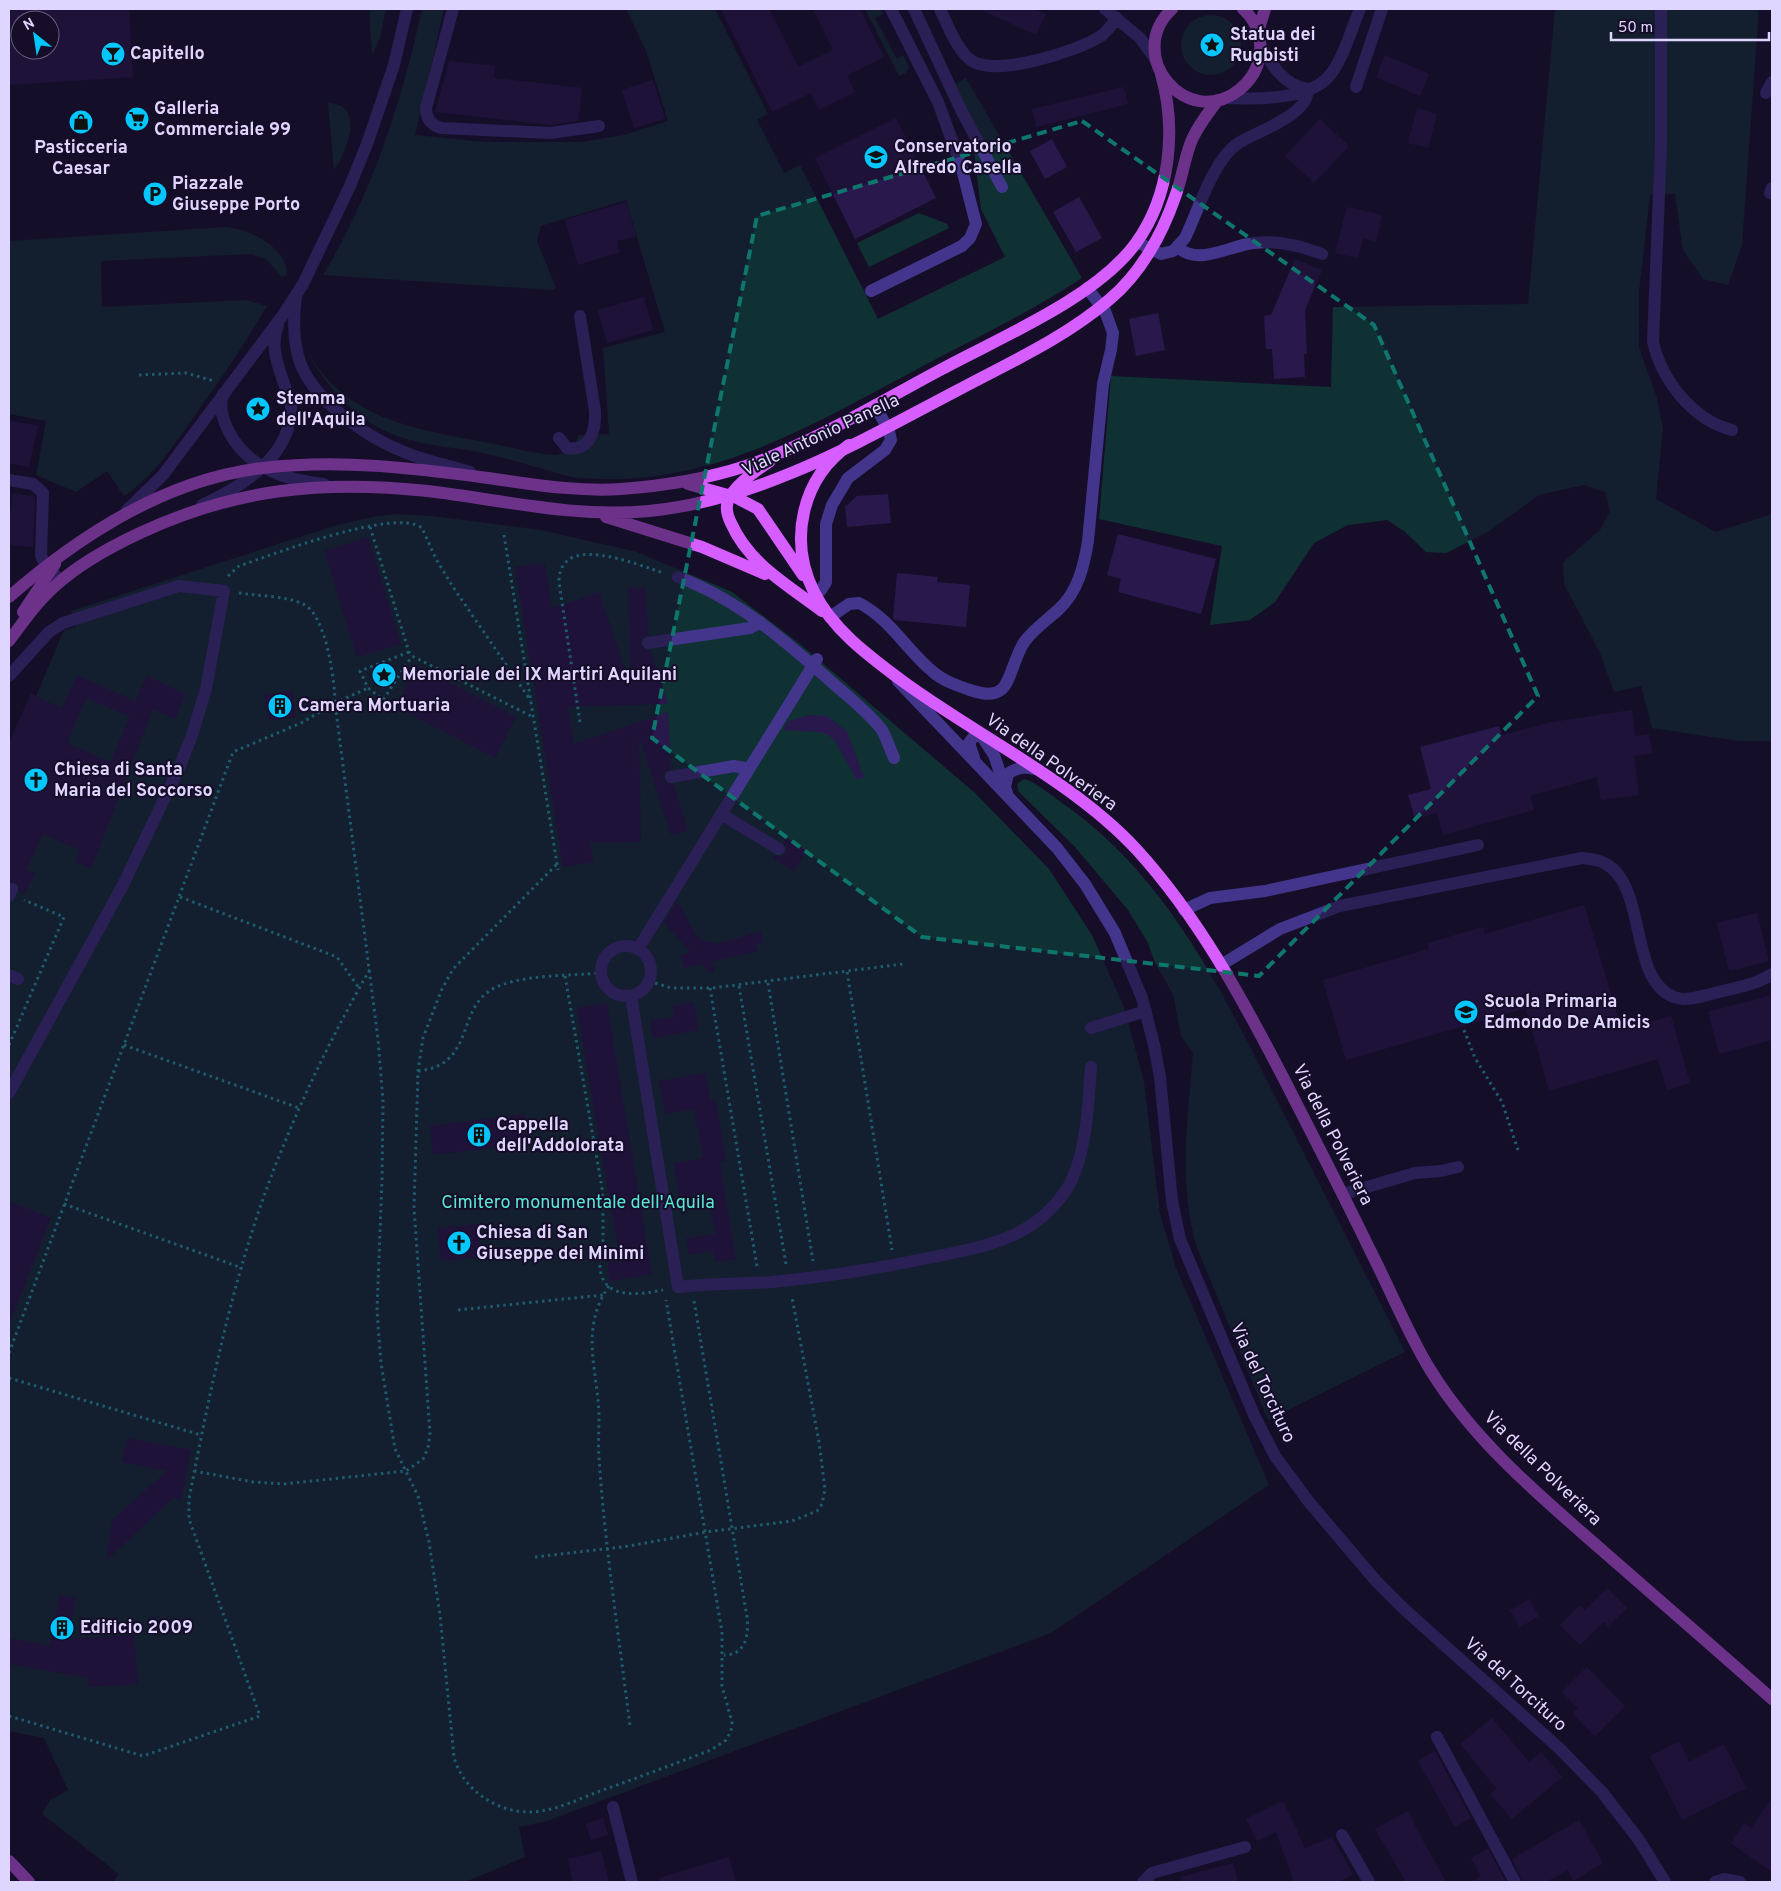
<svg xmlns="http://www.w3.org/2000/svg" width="1781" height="1891" font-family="Overpass,sans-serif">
	<rect width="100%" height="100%" fill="#160e29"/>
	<path fill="#103134" d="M369,9H386L380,38L372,55Z
		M422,9H444L415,135L484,142H582L624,135L668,121L646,51L626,9H715L768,114L757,120L784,173L800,165L878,319L1005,257L981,209L973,142L946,89L966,78L1082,278C1032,311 976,338 923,366C814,424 711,488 582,478C566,477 551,471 536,467C515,461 494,455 473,451C449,447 423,445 400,437C360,424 326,388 307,351C346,419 414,429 484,442C507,446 532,454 555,455C567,454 575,445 579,435L609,434L603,348L665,332L626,200L541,226L537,241L556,288L552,290L323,275C372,194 402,101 422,9Z
		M865,9H881L883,14L875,18L897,59L903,55L909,67L907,72L899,76Z
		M1555,9H1759L1742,245L1728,285L1703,279L1683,250L1675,194L1650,195L1639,292V348L1657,398L1663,429L1656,499L1716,532L1772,514V741H1738L1652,728L1641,686L1614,692L1600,653L1564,584L1563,562L1600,530L1610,511L1605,492L1584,485L1539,495L1488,532L1446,553L1426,552L1404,531L1387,520L1348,525L1314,543L1275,602L1250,620L1210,625L1222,546L1099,519L1111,376L1331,387L1333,307L1528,304Z
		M1181 45a30 30 0 1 1 60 0a30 30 0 1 1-60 0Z
		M328,103C366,103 347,153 334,170Z
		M919,213L947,224L949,228L869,267L857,243Z
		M227,227C251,230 287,247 287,275L282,277L266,259L251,254L101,261L102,307L246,300L267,306C244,345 219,382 193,418C173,446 153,477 124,496L107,471L76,492L36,475L46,421L9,414V241Z
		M397,514L432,516L541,530L637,552L732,592L800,644L975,793L1049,869L1092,935L1124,1007L1144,1082L1160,1214L1176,1268L1269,1485L1051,1633L547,1821L519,1827L525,1857L465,1882H113L119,1874L42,1814L50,1800L68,1790L44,1738L9,1731V743L31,694L36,696L64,630L76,627L71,611L337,525L377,516Z
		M1024,779C1037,783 1051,795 1062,803C1171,878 1227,1002 1285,1116C1325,1195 1365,1273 1405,1352L1268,1420L1196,1245C1178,1181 1188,1118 1193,1053L1181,1036L1173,994L1156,965L1147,941L1128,910L1075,847L1019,792L1017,784Z"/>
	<path fill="#29184c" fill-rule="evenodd" d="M9,9H129L133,77L9,85ZM20,20H50V50H20Z
		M721,9H769L798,67L833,50L813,9H860L884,57L847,75L855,92L819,110L811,93L772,112Z
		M980,9H1034L1046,14L1036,35Z
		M1385,55L1429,74L1420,96L1376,77Z
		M449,61L495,66L494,78L582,88L578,121L552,125L435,112Z
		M653,80L665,119L634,128L622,90Z
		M1124,87L1128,104L1036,127L1032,109Z
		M1417,108L1437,114L1428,148L1408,143Z
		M896,118L936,198L855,239L815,158Z
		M1320,119L1349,146L1314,183L1285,156Z
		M1052,139L1067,167L1045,179L1030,151Z
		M1079,197L1102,238L1076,252L1053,212Z
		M626,202L636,236L617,241L620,252L578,265L565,220Z
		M1347,207L1382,215L1376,242L1363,238L1358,258L1335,253Z
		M1295,259L1322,270L1305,310L1307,354H1304L1305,377L1274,379L1272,349H1266L1264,316L1271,315Z
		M644,297L653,330L607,343L598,310Z
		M1158,313L1165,350L1136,356L1129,319Z
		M9,420L38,426L29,467L9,463Z
		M13,493L35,497L33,547L9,545V511H11Z
		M888,494L891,523L847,527L845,507L857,496Z
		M1118,534L1216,559L1201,614L1118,592L1121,579L1107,575Z
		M368,537L401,644L357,657L324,551Z
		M545,563L552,608L599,592L631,687L628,588L646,587L648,635L643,637L640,645L645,650L651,651L668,704L568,707L574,744L668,712L671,769L665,771L663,779L668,784L674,785L688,830L671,835L639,737L641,842L590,843L593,862L563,867L515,567Z
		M897,573L938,577L937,582L970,585L966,627L895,620L893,618Z
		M417,666L516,717L495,758L396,707Z
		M77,675L135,701L147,676L186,694L175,719L153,709L91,869L75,862L80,850L43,834L27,869L35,873L24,895L19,892L18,884L9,882V743L31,694L62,708ZM86,698L130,717L110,762L67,743Z
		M292,690L296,717L268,721L264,695Z
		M1632,710L1635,736L1649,734L1652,753L1634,756L1639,795L1601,800L1597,777L1530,796L1534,810L1443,835L1437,813L1415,819L1408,795L1431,789L1420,747L1499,726L1502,735L1552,722Z
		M810,715L827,716L847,731L864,777L857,780L834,740L828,735L820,732L783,730L788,721Z
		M786,838L806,850L794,871L773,859L775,856H782L786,853V846L783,842Z
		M677,900L696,935L702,940L718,944L760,931L764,941L752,946L758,947V951L710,962L715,970L710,973L701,964L684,968L680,955L691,952L664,923Z
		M1584,905L1622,1030L1671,1016L1690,1083L1667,1090L1658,1059L1549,1091L1526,1008L1346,1060L1323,980L1429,949L1428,943L1483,927L1485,934Z
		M1757,913L1769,961L1729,971L1717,923Z
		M1772,995V1040L1719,1054L1708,1012Z
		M694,1002L698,1030L653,1038L650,1021L674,1017L672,1006Z
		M607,1003L652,1274L610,1281L607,1263L620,1261L577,1008Z
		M706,1073L710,1101L716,1100L726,1161L720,1162L736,1259L715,1262L713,1251L689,1255L686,1238L715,1234L708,1192L679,1197L674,1163L703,1158L694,1109L665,1114L659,1081Z
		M525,1114L529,1144L433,1155L430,1126Z
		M9,1201L51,1218L10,1322H9Z
		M478,1224L481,1257L441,1261L438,1228Z
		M127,1438L191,1450L181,1500L173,1498L106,1561L112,1520L167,1471L122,1462Z
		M1607,1588L1627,1608L1608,1626L1603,1622L1580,1645L1560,1625L1580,1605L1585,1610Z
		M59,1595L76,1598L68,1639L134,1635L138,1684L89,1687L88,1678L9,1664V1638L50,1646Z
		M1529,1599L1539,1616L1520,1627L1510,1610Z
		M1587,1667L1625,1706L1595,1736L1572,1714L1578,1708L1562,1692Z
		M1492,1718L1529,1762L1541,1752L1562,1777L1512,1819L1490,1794L1497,1789L1460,1744Z
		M1679,1741L1689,1762L1724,1744L1746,1788L1682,1820L1650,1756Z
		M1435,1751L1471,1818L1455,1827L1418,1761Z
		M1772,1798V1872L1731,1843L1744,1823L1751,1828Z
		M1283,1801L1305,1848L1332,1837L1353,1874L1338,1882H1294L1276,1832L1257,1841L1246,1819Z
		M1408,1811L1422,1839L1446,1882H1406L1375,1829Z
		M603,1818L608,1835L591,1840L586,1824Z
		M1579,1820L1603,1863L1573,1881L1568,1870L1546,1882H1523L1512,1859Z
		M1488,1849L1506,1882H1471L1481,1876L1471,1858Z
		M601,1851L609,1882H573L568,1859Z
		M729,1857L736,1882H660L659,1878Z
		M1233,1863L1238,1882H1182L1181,1877Z"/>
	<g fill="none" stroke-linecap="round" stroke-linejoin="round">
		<path stroke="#26bac3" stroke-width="3" stroke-dasharray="2.5 4" stroke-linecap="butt" d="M139,375L186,373L214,381
			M370,527L409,652L412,656L533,717
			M504,535L558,870
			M228,576L239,566C272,555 395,507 422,528L436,559L453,587L531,701
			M239,593C258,596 287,596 303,604C326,614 335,681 335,703L378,1039L383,1101L382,1180L377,1311L381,1363L395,1449L418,1496L429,1542L440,1615L454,1757C462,1789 497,1813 531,1812C555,1811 579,1799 600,1791C637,1778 674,1764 711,1750L726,1740L731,1731L732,1722L722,1686V1632L666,1300
			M409,652L360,671L368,688L383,700L412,656
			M580,722L559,582C559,531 637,565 664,573
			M180,897L337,957L359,988
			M847,972L892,1250
			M565,976L602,1188C603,1205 603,1222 603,1239C602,1251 598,1263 601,1274C608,1300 643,1294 663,1290
			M649,981L671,988H712L903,964
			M768,983L813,1261
			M739,986L786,1264
			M710,988L757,1266
			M1464,1030L1475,1058L1502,1102L1518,1150
			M9,1045L64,917L24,900
			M124,1045L299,1108
			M418,1071C475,1065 456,1011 491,990C517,974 570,976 601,973
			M64,1204L242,1268
			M609,1286C579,1329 598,1371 599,1416C599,1430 598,1444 599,1458C605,1547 619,1637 630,1726
			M694,1301L747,1617C749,1635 746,1655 724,1655
			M458,1310L603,1295
			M9,1353L233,752L301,723L335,703L368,688
			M9,1378L201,1435
			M194,1471L253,1482L284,1484L406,1471L423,1459L428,1448L430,1433L414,1208L418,1071L423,1038L441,991L453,969L557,864
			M535,1557L629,1546L706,1532L792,1521L817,1511L822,1504L825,1489L819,1442L792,1297
			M9,1716L143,1756L260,1716L189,1519V1499C212,1381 236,1260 282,1149C307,1087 337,1027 370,969"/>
		<path stroke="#43358c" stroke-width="12" d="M453,9L426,108C426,118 431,125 441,128L551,133L599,126
			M914,9L962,112L1002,187
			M940,9C948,25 957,51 972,61C997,77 1078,51 1101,36C1108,31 1112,24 1117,18
			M1105,9L1140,38L1156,60
			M1661,9V145L1653,342C1662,381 1693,420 1732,430
			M1260,43C1270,63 1283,85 1307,89
			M1356,87L1382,9
			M1766,93L1772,82
			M1224,98C1253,99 1310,101 1330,75C1344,57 1351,30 1360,9
			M1770,193L1772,188
			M1137,242L1161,254L1173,251L1185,238C1198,211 1213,161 1237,144C1253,133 1312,114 1307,89
			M1178,247C1198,267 1230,245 1254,243C1277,240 1301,246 1322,254
			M871,291L962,246L970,238L976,224L961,165L938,102L891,9
			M296,297C293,319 293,344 301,365C316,402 368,438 404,452C425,461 448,465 470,472
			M223,394C219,408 223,420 229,432C248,468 285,480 324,484
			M559,438L567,448C590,452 596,430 595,411L580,316
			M9,480L33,484L43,493L41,556L46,566L61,581
			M202,505C243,486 292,456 291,406C285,379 267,353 278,325
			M127,510L163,475L283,315L303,284L350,186L367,144L394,65L407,9
			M678,577C739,600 787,642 835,685C851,699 869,713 882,730C887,739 890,749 894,758
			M815,594L821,590L826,582V524L832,505L848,478L885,450L891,440L889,431L875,405
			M830,617L849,604L859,603C889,618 907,650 932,671C943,681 958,686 973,691C982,694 994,696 1002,689C1011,681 1015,654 1025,641C1034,629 1047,620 1058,610C1078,592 1084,566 1088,541L1103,384L1111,350L1113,333L1105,311L1087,288
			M648,643L750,628L760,622
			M9,676L49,632L63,623L179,586L224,591L206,689L192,735L180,766L123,885L9,1093
			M898,681L1057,848L1085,884L1115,933L1142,998L1154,1045L1160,1077L1172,1201L1180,1239L1254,1415L1275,1456L1309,1502L1376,1581L1403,1608L1559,1748L1602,1792L1639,1840L1665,1882
			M974,758L969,743L974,736L981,735L994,755L1007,793
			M671,777L734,766L749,769
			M1005,787L1008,774C1017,767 1025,767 1035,769
			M721,814L779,849
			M9,896L12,889
			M1184,910L1210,898L1265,891L1478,845
			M601 971a25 25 0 1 1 50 0a25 25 0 1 1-50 0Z
			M638,949L817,659
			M1221,965L1280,929L1340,906L1582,858C1590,859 1597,859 1604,863C1648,884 1628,980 1674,997C1686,1002 1702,996 1715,993C1734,988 1756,985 1772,974
			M9,975L18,979
			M631,996L678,1287C710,1283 741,1284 772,1282C826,1277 880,1268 933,1257C967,1250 1004,1244 1033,1224C1046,1215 1058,1202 1067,1189C1087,1155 1088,1106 1091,1067
			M1091,1028L1146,1011
			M1343,1194L1415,1173L1441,1171L1458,1167
			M1437,1737L1515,1882
			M613,1807L632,1882
			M1342,1835L1369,1882
			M1143,1882L1152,1873L1245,1847
			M1715,1882L1724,1879L1740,1882"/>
		<path stroke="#d65dff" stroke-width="12" d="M1172,9C1123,55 1187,131 1239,90C1249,82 1257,71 1259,58C1263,40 1257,21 1243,9
			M1258,32L1265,9
			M849,445C802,478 788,540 814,592C832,629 869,656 901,680C977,736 1073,781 1137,850C1199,918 1243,1000 1285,1081C1314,1138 1343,1194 1371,1252C1391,1291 1408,1334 1431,1371C1475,1442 1540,1496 1603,1551C1659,1600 1716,1649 1772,1699
			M770,461C756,471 734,485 728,501C725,509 728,517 731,523C749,564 788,585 822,611
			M688,484L735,497L758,509L803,575
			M606,517L702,547L765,574
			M9,597C80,535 166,479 263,468C339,459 413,468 488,478C532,484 576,492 621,489C663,486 706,479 746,466C815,442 878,403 942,369C1001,337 1096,298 1136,243C1170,196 1177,130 1161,74
			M23,612L55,564
			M9,641C23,622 37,602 55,586C80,563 110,547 140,533C236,488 324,480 428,491C503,500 573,518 649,511C762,500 864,439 962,388C1013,361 1066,337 1110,299C1140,274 1162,235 1175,197C1182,179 1184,160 1191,142C1197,127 1208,113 1218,100
			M9,1861L29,1882"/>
	</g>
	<path d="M0 0H1781V1891H0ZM1082,121L1374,325L1538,696L1259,976L922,937L652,738L757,216Z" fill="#160e29" fill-opacity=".55" fill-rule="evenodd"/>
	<path fill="none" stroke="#0f766e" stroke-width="4" stroke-dasharray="10 6" stroke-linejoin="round" d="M1082,121L1374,325L1538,696L1259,976L922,937L652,738L757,216Z"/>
	<defs>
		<symbol id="sight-disc" viewBox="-11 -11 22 22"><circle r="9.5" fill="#02c7ff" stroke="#160e29"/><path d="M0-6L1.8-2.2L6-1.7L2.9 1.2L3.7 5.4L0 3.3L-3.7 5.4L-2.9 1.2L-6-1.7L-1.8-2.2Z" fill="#111"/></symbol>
		<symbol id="bar-disc" viewBox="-11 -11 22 22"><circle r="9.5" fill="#02c7ff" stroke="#160e29"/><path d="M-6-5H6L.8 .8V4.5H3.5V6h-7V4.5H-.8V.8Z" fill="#111"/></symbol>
		<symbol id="supermarket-disc" viewBox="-11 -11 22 22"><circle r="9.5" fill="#02c7ff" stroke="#160e29"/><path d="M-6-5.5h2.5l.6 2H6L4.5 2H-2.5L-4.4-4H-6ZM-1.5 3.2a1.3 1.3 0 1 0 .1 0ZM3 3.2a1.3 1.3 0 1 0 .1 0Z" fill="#111"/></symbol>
		<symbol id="shop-disc" viewBox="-11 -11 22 22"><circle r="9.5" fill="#02c7ff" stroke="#160e29"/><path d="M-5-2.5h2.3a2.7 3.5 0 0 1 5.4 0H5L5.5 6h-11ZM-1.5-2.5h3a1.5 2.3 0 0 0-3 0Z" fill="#111"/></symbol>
		<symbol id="university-disc" viewBox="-11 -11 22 22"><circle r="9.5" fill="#02c7ff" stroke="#160e29"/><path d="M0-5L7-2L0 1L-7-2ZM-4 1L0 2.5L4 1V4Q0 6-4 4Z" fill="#111"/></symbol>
		<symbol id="parking-disc" viewBox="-11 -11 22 22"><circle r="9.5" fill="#02c7ff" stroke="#160e29"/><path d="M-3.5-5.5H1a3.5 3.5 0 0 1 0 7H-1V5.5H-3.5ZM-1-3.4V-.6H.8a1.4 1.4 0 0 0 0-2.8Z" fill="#111"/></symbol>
		<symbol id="building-disc" viewBox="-11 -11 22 22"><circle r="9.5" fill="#02c7ff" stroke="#160e29"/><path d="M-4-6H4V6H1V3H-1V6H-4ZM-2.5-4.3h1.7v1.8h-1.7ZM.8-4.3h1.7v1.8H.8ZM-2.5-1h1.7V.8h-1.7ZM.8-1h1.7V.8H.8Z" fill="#111"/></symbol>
		<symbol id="church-disc" viewBox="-11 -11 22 22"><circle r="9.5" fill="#02c7ff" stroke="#160e29"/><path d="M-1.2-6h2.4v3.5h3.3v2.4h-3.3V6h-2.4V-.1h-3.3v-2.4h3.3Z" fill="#111"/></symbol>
		<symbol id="school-disc" viewBox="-11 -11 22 22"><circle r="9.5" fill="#02c7ff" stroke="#160e29"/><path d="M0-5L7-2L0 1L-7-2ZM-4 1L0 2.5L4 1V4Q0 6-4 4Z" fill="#111"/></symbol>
	</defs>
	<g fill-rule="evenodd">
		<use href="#sight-disc" x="1198" y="31" width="28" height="28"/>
		<use href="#bar-disc" x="99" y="40" width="28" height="28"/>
		<use href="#supermarket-disc" x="123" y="105" width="28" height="28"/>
		<use href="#shop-disc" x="67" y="108" width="28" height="28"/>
		<use href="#university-disc" x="862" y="143" width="28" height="28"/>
		<use href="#parking-disc" x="141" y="180" width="28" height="28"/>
		<use href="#sight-disc" x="244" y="395" width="28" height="28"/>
		<use href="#sight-disc" x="370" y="661" width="28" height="28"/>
		<use href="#building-disc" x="266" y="692" width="28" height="28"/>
		<use href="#church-disc" x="22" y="766" width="28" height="28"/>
		<use href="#school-disc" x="1452" y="998" width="28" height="28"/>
		<use href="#building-disc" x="465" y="1121" width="28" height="28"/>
		<use href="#church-disc" x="445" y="1229" width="28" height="28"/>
		<use href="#building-disc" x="48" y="1614" width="28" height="28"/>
	</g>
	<g text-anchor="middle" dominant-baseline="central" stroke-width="4" stroke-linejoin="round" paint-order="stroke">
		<g font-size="18" font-weight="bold" fill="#dfd6ff" stroke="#160e29" text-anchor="start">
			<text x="1230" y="35">Statua dei<tspan x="1230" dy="21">Rugbisti</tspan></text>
			<text x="130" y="54">Capitello</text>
			<text x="154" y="109">Galleria<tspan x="154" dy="21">Commerciale 99</tspan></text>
			<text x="894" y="147">Conservatorio<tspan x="894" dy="21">Alfredo Casella</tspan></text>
			<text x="81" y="148" text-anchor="middle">Pasticceria<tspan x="81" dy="21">Caesar</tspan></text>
			<text x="172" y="184">Piazzale<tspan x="172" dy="21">Giuseppe Porto</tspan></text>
			<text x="276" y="399">Stemma<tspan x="276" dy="21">dell'Aquila</tspan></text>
			<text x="402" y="675">Memoriale dei IX Martiri Aquilani</text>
			<text x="298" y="706">Camera Mortuaria</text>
			<text x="54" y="770">Chiesa di Santa<tspan x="54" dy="21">Maria del Soccorso</tspan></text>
			<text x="1484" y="1002">Scuola Primaria<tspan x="1484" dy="21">Edmondo De Amicis</tspan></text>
			<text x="496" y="1125">Cappella<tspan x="496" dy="21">dell'Addolorata</tspan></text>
			<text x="476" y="1233">Chiesa di San<tspan x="476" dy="21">Giuseppe dei Minimi</tspan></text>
			<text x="80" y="1628">Edificio 2009</text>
		</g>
		<g font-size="18" fill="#dfd6ff" stroke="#160e29">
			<text transform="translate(821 436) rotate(-25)">Viale Antonio Panella</text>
			<text transform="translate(1051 763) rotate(35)">Via della Polveriera</text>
			<text transform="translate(1332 1135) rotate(63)">Via della Polveriera</text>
			<text transform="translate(1262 1383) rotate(65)">Via del Torcituro</text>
			<text transform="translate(1542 1469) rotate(44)">Via della Polveriera</text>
			<text transform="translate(1515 1685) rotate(42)">Via del Torcituro</text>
		</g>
		<g font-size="18" fill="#58e9d6" stroke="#160e29">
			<text x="578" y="1203">Cimitero monumentale dell'Aquila</text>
		</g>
	</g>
	<rect width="1781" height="1891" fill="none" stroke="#dfd6ff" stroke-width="20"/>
	<g transform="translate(35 35) rotate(330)"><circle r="24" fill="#160e29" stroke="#665e7f"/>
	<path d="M0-4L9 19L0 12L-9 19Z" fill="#02c7ff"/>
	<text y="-8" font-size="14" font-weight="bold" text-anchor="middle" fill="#dfd6ff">N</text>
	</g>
	<path d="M1611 32v8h158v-8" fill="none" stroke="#dfd6ff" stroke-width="2.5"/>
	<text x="1618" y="32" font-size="15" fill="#dfd6ff" stroke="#160e29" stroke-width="4" paint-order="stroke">50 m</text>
</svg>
